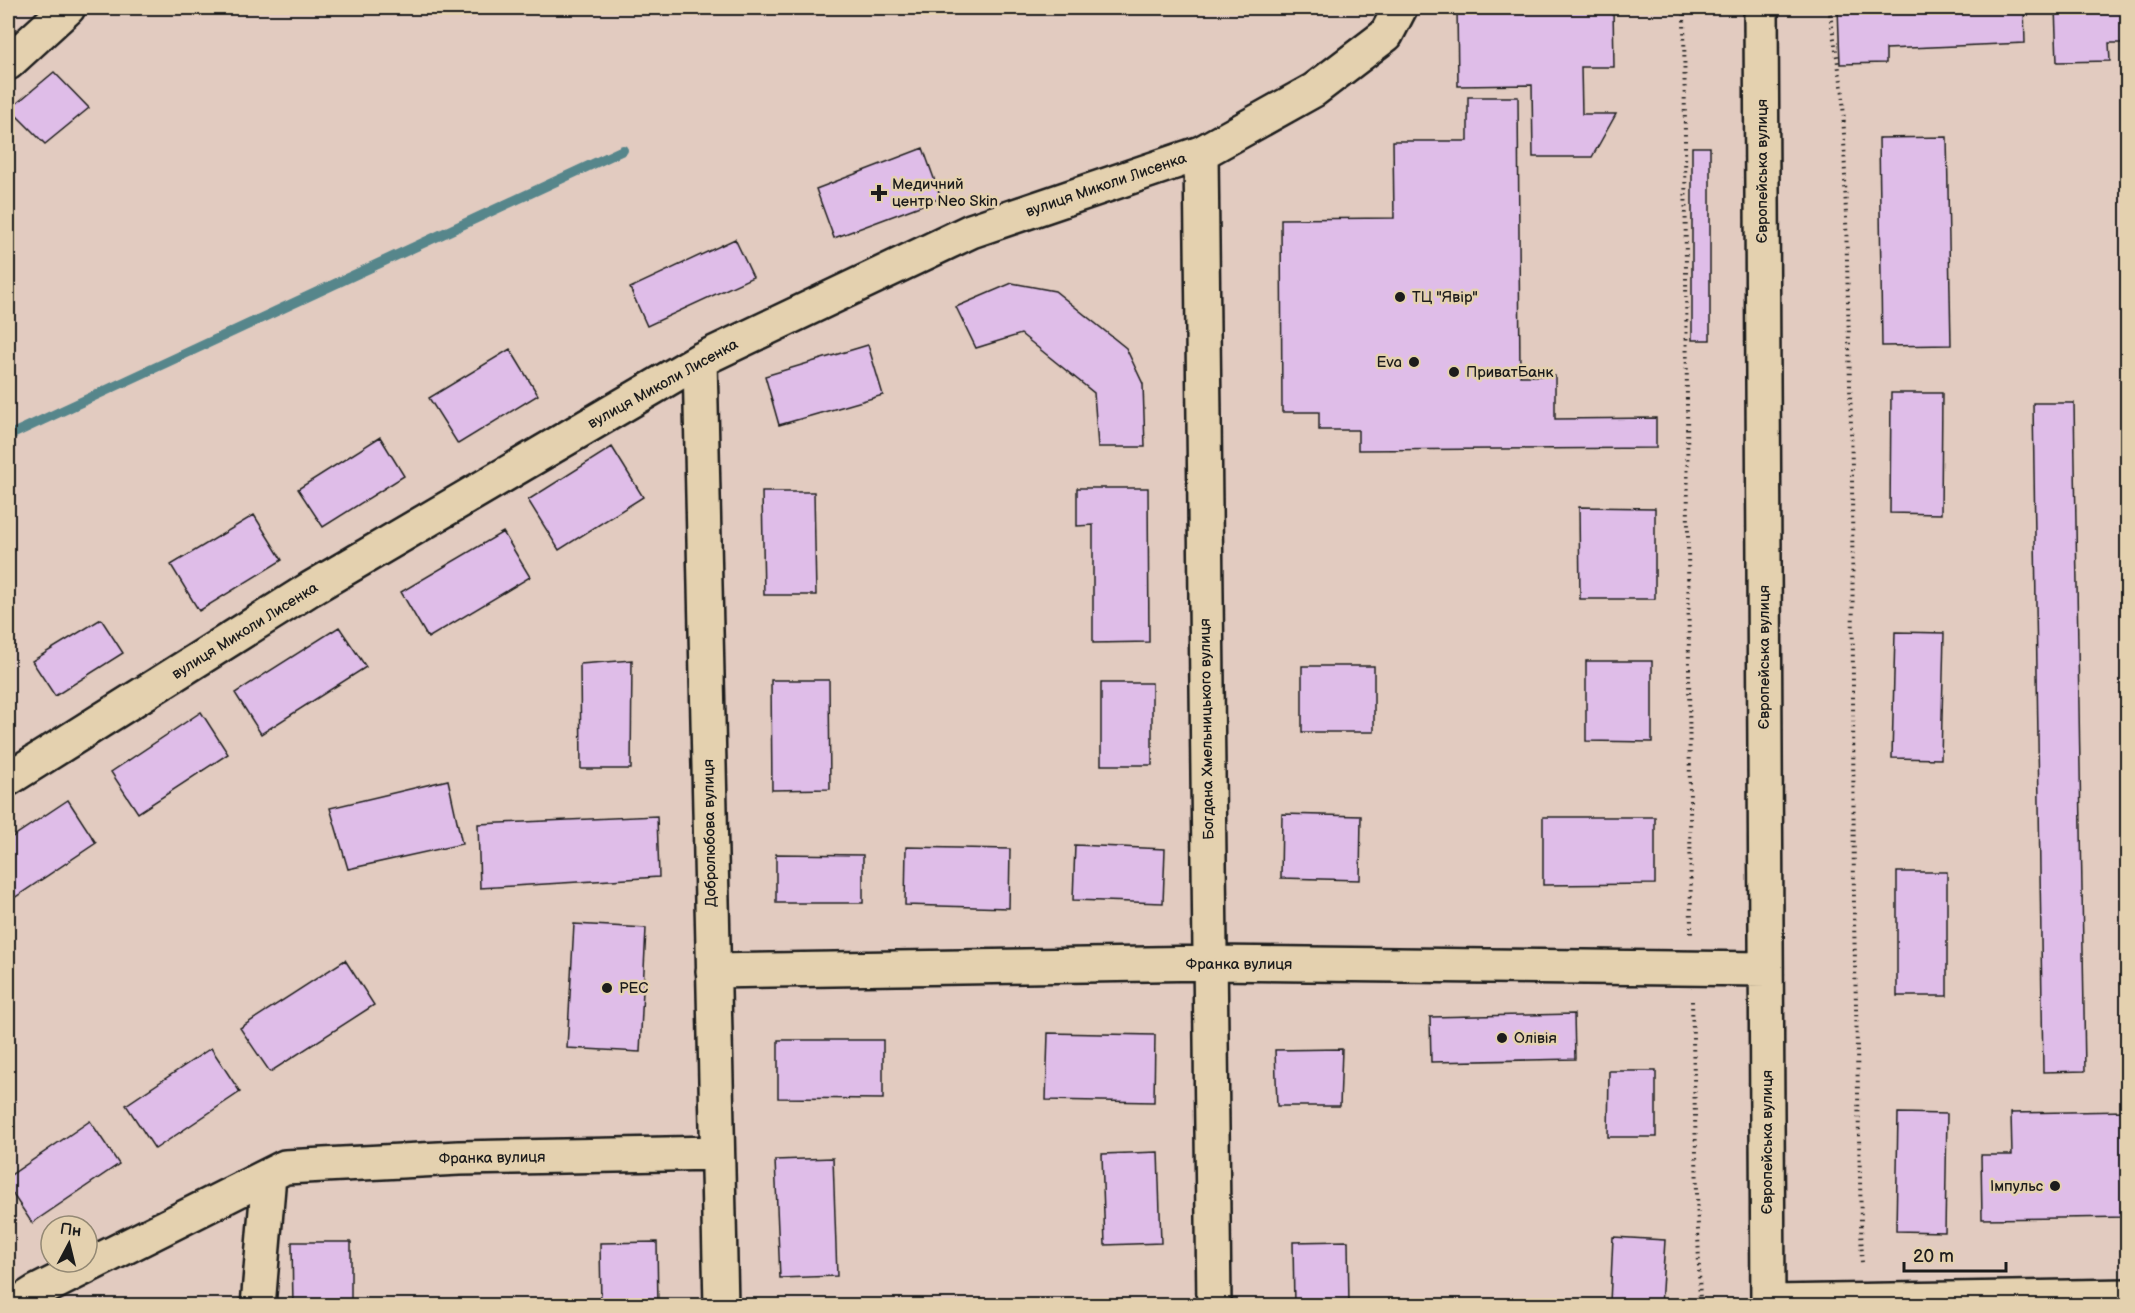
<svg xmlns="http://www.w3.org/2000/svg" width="2135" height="1313" font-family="'Balsamiq Sans',sans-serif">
	<rect width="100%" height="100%" fill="#e2cbc0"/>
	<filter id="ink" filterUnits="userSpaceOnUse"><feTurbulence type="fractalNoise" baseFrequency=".0167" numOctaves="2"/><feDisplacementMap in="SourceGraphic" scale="12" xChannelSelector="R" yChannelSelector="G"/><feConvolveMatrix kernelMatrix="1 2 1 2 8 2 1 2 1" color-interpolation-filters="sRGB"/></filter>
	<g filter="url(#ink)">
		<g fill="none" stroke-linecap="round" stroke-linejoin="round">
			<path stroke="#56868b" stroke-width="10" d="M8,436L623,150"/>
		</g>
		<path fill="#dfbde8" stroke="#1c1c1c" stroke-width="1.5" d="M1457,8H1613L1614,67H1581L1582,114H1616L1592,157H1533L1532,85L1458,86Z
			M1838,8H2024L2025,43L1886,49V63L1840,64Z
			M2055,8H2128V43H2109L2110,61L2057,62Z
			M54,72L89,108L45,144L10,109Z
			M1468,97H1518L1520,376H1555V419L1656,418V448L1358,450V430H1319V412H1282L1281,219L1394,218L1393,141H1468Z
			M1947,137L1951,345L1882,346L1879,138Z
			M1692,147H1710V340H1692Z
			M923,148L941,198L834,238L816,189Z
			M735,239L753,277L647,326L630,288Z
			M1012,283L1055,291L1126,348L1143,384L1145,447H1098L1094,393L1021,334L976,348L956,307Z
			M868,345L883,395L779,425L765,376Z
			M510,349L538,395L458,444L429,398Z
			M1891,393H1942L1941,514L1890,513Z
			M2033,403H2074L2085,1071L2043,1072Z
			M380,437L404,476L323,527L298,489Z
			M612,447L643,497L559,550L528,500Z
			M1077,488H1148L1149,642L1093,643V525L1077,526Z
			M762,492H814L816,595H764Z
			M1579,507L1655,508V599H1580Z
			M254,515L282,560L199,611L171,565Z
			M503,532L530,577L428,638L401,592Z
			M101,619L123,653L55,696L32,661Z
			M339,627L366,667L261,734L235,693Z
			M1895,632L1944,633L1941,759L1892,758Z
			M632,660L631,769H581L580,664Z
			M1586,661H1652V742L1586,741Z
			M1302,666H1374V732H1302Z
			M771,680H829L830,789L772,790Z
			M1101,683H1152V765H1101Z
			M201,712L228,754L138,813L111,772Z
			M448,780L462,844L348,869L330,808Z
			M68,800L96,843L8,902V840Z
			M1282,814L1361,816L1360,880L1281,878Z
			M657,816L659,877L480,888L478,824Z
			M1543,817H1655V884L1543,885Z
			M1075,845L1165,849L1163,903L1073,900Z
			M906,847L1010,849L1009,908L905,905Z
			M776,854L863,855V903H776Z
			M1897,872H1947V996H1897Z
			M574,924L646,928L640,1052L567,1048Z
			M345,960L374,1005L270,1072L240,1028Z
			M1574,1014L1575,1059L1431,1062L1430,1017Z
			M1048,1033L1155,1035L1154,1102L1046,1100Z
			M778,1040H883V1099L778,1098Z
			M211,1048L240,1092L155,1149L126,1105Z
			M1342,1049L1340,1106H1277L1275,1050Z
			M1609,1071H1656V1137H1608Z
			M2128,1111V1217L1982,1219L1981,1155H2012L2011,1113Z
			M1898,1113L1947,1114L1945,1232L1896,1231Z
			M90,1121L119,1164L32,1223L8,1187V1177Z
			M1158,1152L1161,1243L1105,1245L1102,1154Z
			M833,1158L837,1276L780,1278L775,1160Z
			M1613,1237L1665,1240L1661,1306L1610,1303Z
			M1348,1241L1349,1306H1294L1293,1242Z
			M292,1242H351V1306H293Z
			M657,1242L658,1306H601L600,1243Z"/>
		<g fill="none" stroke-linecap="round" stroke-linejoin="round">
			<defs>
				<path id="minor" d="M1761,8L1768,1306
					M8,63L68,8
					M1201,153L1214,1306
					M700,360L721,1306
					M8,779L310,589L700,360L971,231L1201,153L1314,90L1386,35L1400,8
					M713,971L1210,963L1766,969
					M1768,1302L2128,1296
					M14,1306L36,1292L285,1167L459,1158L717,1153
					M258,1306L269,1175"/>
			</defs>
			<use href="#minor" stroke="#1c1c1c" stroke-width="38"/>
			<path stroke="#1c1c1c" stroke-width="4" stroke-dasharray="1.5 4.5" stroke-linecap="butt" d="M1684,8L1691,934
				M1829,8L1843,94L1852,468L1854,920L1862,1266
				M1692,1001L1700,1306"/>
			<use href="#minor" stroke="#e4d1af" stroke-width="33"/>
		</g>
	</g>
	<g fill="#1c1c1c" stroke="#e4d1af" stroke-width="2">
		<path d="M876 184h6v6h6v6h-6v6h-6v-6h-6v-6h6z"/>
		<circle cx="1400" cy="297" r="6"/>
		<circle cx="1414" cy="362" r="6"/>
		<circle cx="1454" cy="372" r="6"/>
		<circle cx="607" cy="988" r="6"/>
		<circle cx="1502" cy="1038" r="6"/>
		<circle cx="2055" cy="1186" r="6"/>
	</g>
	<g text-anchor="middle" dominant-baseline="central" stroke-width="5" stroke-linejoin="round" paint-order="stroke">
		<g font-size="15" fill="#1c1c1c" stroke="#e4d1af">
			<text transform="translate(1762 171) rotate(-90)">Європейська вулиця</text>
			<text transform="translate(1106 185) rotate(-19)">вулиця Миколи Лисенка</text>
			<text transform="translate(663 384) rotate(-29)">вулиця Миколи Лисенка</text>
			<text transform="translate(245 631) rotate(-32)">вулиця Миколи Лисенка</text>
			<text transform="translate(1764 657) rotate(-90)">Європейська вулиця</text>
			<text transform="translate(1207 729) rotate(-91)">Богдана Хмельницького вулиця</text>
			<text transform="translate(710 833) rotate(-91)">Добролюбова вулиця</text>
			<text x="1239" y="964">Франка вулиця</text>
			<text transform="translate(1767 1142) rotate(-90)">Європейська вулиця</text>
			<text transform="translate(492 1158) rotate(-1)">Франка вулиця</text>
		</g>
		<g font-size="15" fill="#1c1c1c" stroke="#e4d1af" text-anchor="start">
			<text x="892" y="184">Медичний<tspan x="892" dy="17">центр Neo Skin</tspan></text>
			<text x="1412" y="297">ТЦ "Явір"</text>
			<text x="1402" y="362" text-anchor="end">Eva</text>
			<text x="1466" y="372">ПриватБанк</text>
			<text x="619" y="988">РЕС</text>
			<text x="1514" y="1038">Олівія</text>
			<text x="2043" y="1186" text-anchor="end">Імпульс</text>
		</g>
	</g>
	<rect width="2135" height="1313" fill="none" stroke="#e4d1af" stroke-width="30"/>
	<rect x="15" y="15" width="2105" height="1283" fill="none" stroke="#1c1c1c" stroke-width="2" filter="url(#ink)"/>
	<g transform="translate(69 1244) rotate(7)"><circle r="28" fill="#e4d1af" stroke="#948974" stroke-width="1.5"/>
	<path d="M0-4.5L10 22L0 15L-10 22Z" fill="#1c1c1c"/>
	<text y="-9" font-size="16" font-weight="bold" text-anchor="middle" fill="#1c1c1c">Пн</text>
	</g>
	<path d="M1904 1262v9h102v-9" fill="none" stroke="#1c1c1c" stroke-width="3"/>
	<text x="1913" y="1262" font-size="18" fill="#1c1c1c" stroke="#e4d1af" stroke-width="4.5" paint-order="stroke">20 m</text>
</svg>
